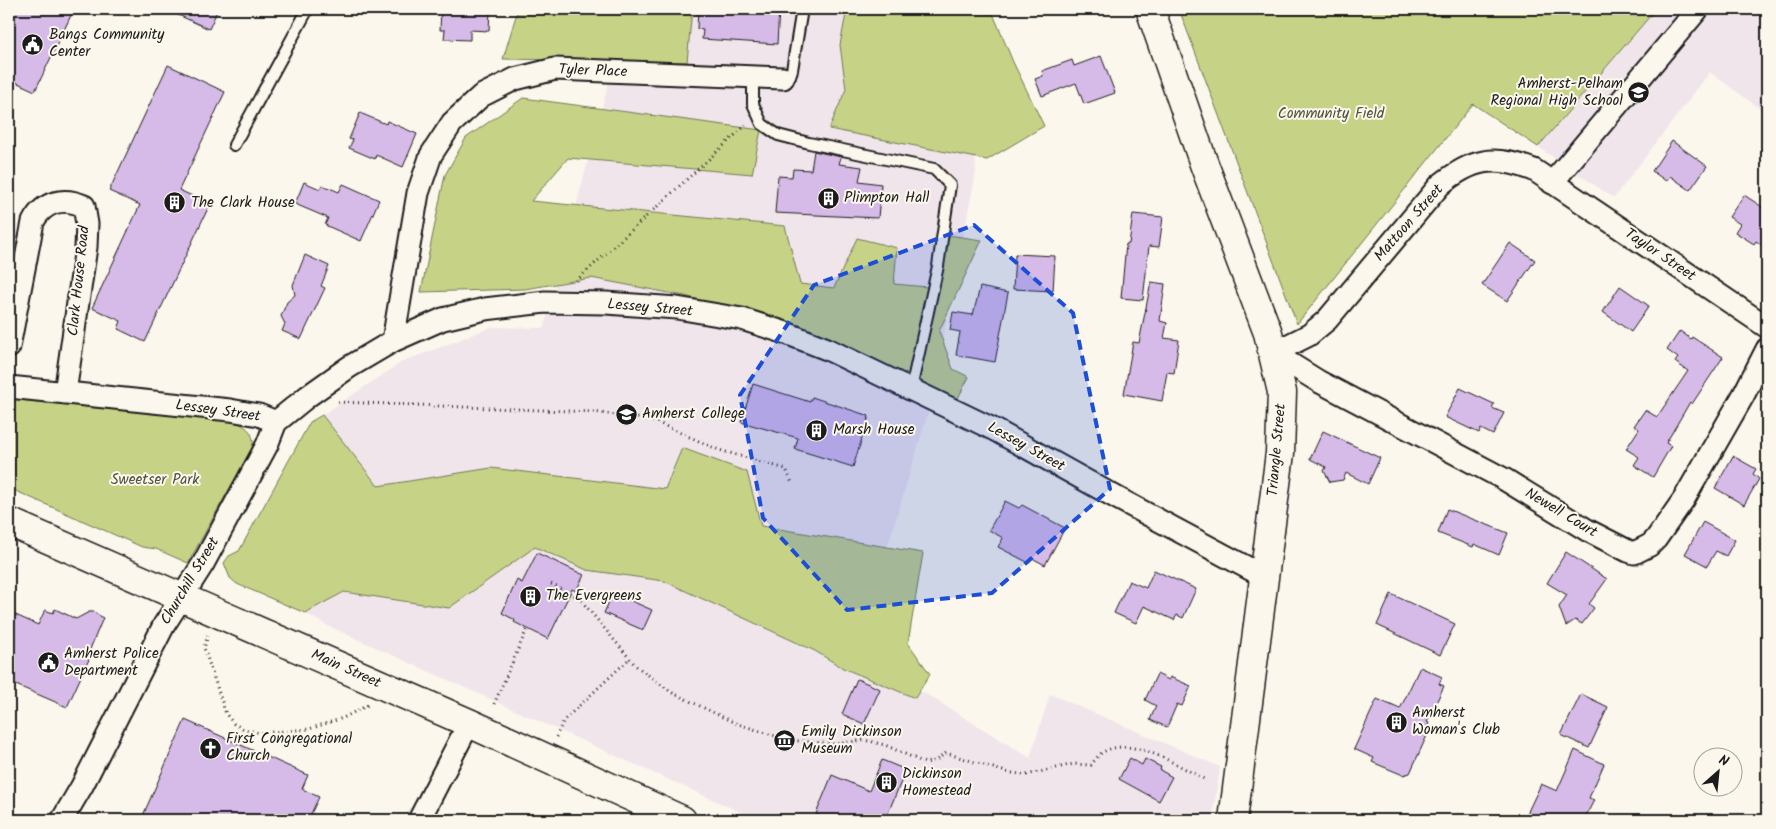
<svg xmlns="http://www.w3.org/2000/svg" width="1776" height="829" font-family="Kalam,sans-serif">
	<rect width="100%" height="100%" fill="#fbf7ec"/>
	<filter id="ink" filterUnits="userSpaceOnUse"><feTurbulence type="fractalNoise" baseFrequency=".02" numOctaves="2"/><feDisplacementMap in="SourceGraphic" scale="10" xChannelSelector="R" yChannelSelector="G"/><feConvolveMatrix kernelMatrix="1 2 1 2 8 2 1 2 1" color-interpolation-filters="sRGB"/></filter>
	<g filter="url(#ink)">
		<path fill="#f0e5eb" d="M628,9H968L976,172L928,413L856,651L1030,758L1050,694L1220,767L1212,820H758L326,625L305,613L426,547L322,415L402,362L492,327L544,328Z
			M1656,9H1767V114L1710,72L1614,198L1538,147Z"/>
		<path fill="#c6d387" stroke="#717852" d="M518,9H692L687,62L503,59Z
			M847,9H991L1013,62L1044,126L987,160L829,129L846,89L840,45Z
			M1179,9H1656L1538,147L1473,104L1297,324Z
			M523,98L761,130L752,174L568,158L531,201L785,226L800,284L834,288L857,238L897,248L894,284L927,287L941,234L982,240L939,331L953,369L969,377L957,400L762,317L685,296L591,278L525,289L421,292L445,175L466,138Z
			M9,399L236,422C248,427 254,433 253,446L188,563L156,549L142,547L9,488Z
			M322,415L378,486L491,468L665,489L682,448L747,472L761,526L923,553L908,643L930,674L915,698L843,668L815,651L664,581L587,570L535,547L449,608L344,592L305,613L237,584L230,578L224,563L229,556L239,551L310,422Z"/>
		<path fill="#d6bbe9" stroke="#1c1c1c" d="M9,9H74L35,91L9,79Z
			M165,9H218L209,29Z
			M441,9H490L489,31L470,30V40L444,39L445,30H440Z
			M698,9H779L777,44L702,39L703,30L697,29Z
			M1101,56L1115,93L1084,104L1076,83L1042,96L1035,79L1043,76L1042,71L1072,60L1074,66Z
			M168,65L225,92L179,190L210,204L145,342L118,329L121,321L92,308L140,205L109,191Z
			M360,113L386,124L387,121L417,134L403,167L376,155L375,159L349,148L353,140L349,139Z
			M1672,141L1707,166L1690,190L1670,176L1666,181L1652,171Z
			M814,151L841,157L839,164L862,167L859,181L881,184L878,218L775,213L778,176L792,177L793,169L811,170Z
			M304,182L320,189L322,185L339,192L343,184L379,200L361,241L325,225L328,218L295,204Z
			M1744,195L1767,210V249L1756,241L1754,244L1735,232L1740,224L1729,217Z
			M1133,214L1163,217L1159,247L1149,246L1143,300L1121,298L1126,244H1129Z
			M1510,243L1535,260L1507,301L1482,285Z
			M1015,254L1055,256L1053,291L1013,289Z
			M305,255L329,266L321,286L325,288L301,339L282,331L285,324L281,316L287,302L295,295L293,285Z
			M1151,282L1165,284L1160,321L1167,323L1164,338L1179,340L1174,373L1167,372L1162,401L1124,394L1133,342L1139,343Z
			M1620,286L1649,306L1631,332L1603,312Z
			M980,287L1008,293L995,362L956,355L960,332L950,330L953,312L973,315Z
			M1680,331L1691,339L1692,337L1723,357L1692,404L1690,402L1666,443L1671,446L1653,477L1634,465L1639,457L1626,449L1639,429L1634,426L1645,410L1657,417L1688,371L1675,362L1678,358L1667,350Z
			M753,384L810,402L812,397L869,416L853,467L795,449L798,438L741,422Z
			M1460,388L1494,404L1492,408L1504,413L1493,435L1481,429L1479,433L1445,417Z
			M1323,431L1380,458L1368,484L1346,473L1343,480L1330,482L1324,471L1326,467L1310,459Z
			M1733,456L1756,469L1753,474L1759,479L1744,505L1715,488Z
			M1005,501L1019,508L1022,505L1065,528L1045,565L1032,558L1029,563L998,547L1003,538L989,530Z
			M1447,509L1508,533L1499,555L1474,544L1473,547L1438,533Z
			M1703,522L1735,540L1726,556L1716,551L1707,566L1685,554Z
			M1566,552L1607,579L1589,604L1594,608L1582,624L1575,620L1566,626L1559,607L1567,595L1547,583Z
			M537,553L584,575L576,591L572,589L548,639L514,622L515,620L502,613L517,580L522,583Z
			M1154,570L1196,589L1183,618L1177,615L1174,620L1144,606L1136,623L1114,613L1129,581L1146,588Z
			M613,593L652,610L643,630L604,613Z
			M1391,594L1455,624L1440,655L1377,625Z
			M55,609L76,619L89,612H94L103,618L88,654L91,655L67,707L9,682V612L38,625L45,610L53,613Z
			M1420,667L1442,677L1439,684L1444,686L1427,722L1429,723L1426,729L1429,731L1410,773L1403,775L1372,762L1374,758L1354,749L1377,699L1400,709Z
			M1157,674L1169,680L1170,677L1191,686L1182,706L1177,704L1167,727L1150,720L1156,706L1145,700Z
			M857,679L880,689L864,724L842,714Z
			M1581,694L1608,707L1589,748L1561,735Z
			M185,720L308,775L302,789L319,797L308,820H141Z
			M1575,750L1604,764L1589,798L1594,800L1584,820H1524L1541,784L1557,791Z
			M1130,758L1142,765L1145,759L1161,767L1160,770L1172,777L1159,801L1119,779Z
			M882,760L906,770L885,820H830L816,814L832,775L869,791Z"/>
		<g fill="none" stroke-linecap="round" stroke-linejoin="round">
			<defs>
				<path id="service" d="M753,77V104L762,124L778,135L809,143L934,169L950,185L938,266L911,389
					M783,78L790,76L792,70L802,9
					M234,145L308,9"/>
				<path id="minor" d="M1552,183L1698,9
					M393,341L418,193L431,155L452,123L481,96L515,79L555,69L783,78
					M9,347L33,222C44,201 64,197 84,206L87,224L86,247L65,393
					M1273,353L1318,381L1504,479L1587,530L1628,551L1634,553L1650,545L1656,539L1684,499L1743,396L1767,349
					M1273,353L1309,335L1327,320L1440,185C1473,158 1494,155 1534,170L1767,327
					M9,387L230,410L259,415L276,422L308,396L349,367L393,341L443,319L485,309L545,302L606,303L677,308L742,319L786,333L827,349L995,430L1119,499L1263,576
					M62,820L82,786L164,625L203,564L267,445L276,422
					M419,820L469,723"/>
				<path id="secondary" d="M1150,9L1204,164L1268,333L1282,392L1280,453L1233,820
					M9,522L469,723L682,820"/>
			</defs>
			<use href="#service" stroke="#1c1c1c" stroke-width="14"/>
			<use href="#minor" stroke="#1c1c1c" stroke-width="25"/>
			<use href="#secondary" stroke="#1c1c1c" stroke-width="31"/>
			<path stroke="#1c1c1c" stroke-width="3" stroke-dasharray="1 4" stroke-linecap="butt" d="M576,281L746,125
				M338,402L593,412L632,417L656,422L719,450L786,469L792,483
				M551,584L580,599L635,665L671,692L735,723L788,740L835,744L864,740L885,745L925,763L935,761L946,753L1006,772L1026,775L1074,764L1091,765C1095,760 1100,753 1105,751C1134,736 1180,767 1206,780
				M208,635L204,648L226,714L234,724L244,729L260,733L309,729L343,718L368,705
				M494,704L527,629
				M556,737L564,720L629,659"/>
			<use href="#service" stroke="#fbf7ec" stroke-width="10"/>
			<use href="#minor" stroke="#fbf7ec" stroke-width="21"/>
			<use href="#secondary" stroke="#fbf7ec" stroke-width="28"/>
		</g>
	</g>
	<path fill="#1d4ed8" fill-opacity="0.2" stroke="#1d4ed8" stroke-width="4" stroke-dasharray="10 6" stroke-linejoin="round" d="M974,225L1073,313L1110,489L992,593L847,610L763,518L740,395L814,285Z"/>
	<defs>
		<symbol id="civic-disc" viewBox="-11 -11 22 22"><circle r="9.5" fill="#1c1c1c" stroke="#fbf7ec"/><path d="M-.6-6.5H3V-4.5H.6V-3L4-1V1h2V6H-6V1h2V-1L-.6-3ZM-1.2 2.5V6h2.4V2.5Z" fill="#fff"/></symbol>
		<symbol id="school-disc" viewBox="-11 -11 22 22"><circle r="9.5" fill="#1c1c1c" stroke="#fbf7ec"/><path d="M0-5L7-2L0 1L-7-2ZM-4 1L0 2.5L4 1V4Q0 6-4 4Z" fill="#fff"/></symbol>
		<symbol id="building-disc" viewBox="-11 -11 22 22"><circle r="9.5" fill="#1c1c1c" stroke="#fbf7ec"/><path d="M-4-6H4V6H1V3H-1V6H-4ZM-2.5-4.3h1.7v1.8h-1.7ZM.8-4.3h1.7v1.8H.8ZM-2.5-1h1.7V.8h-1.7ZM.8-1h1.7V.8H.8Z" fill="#fff"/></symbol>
		<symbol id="university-disc" viewBox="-11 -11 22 22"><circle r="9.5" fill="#1c1c1c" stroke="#fbf7ec"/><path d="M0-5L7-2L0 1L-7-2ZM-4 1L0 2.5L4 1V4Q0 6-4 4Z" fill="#fff"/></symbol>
		<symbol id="museum-disc" viewBox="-11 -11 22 22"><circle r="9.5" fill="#1c1c1c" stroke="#fbf7ec"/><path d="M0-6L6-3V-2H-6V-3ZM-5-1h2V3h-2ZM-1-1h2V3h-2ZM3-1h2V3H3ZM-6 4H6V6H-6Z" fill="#fff"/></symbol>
		<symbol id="church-disc" viewBox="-11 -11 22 22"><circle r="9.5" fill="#1c1c1c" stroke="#fbf7ec"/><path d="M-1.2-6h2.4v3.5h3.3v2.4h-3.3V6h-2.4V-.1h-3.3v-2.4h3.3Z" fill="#fff"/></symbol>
	</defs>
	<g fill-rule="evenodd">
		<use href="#civic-disc" x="20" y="32" width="25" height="25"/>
		<use href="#school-disc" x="1626" y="80" width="25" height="25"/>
		<use href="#building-disc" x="816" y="186" width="25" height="25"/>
		<use href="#building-disc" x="162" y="190" width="25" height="25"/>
		<use href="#university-disc" x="614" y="402" width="25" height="25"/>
		<use href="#building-disc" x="804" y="418" width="25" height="25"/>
		<use href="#building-disc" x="518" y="584" width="25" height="25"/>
		<use href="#civic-disc" x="36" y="650" width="25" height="25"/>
		<use href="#building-disc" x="1384" y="710" width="25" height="25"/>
		<use href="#museum-disc" x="772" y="728" width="25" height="25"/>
		<use href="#church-disc" x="198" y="736" width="25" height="25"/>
		<use href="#building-disc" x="874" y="770" width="25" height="25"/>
	</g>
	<g text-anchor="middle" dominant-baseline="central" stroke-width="4" stroke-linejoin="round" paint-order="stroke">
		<g font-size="15" fill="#1c1c1c" stroke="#fbf7ec" text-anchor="start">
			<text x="49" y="35">Bangs Community<tspan x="49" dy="17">Center</tspan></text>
			<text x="1623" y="84" text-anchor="end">Amherst-Pelham<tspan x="1623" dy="17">Regional High School</tspan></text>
			<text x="844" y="198">Plimpton Hall</text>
			<text x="191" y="203">The Clark House</text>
			<text x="642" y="414">Amherst College</text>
			<text x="833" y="430">Marsh House</text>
			<text x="546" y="596">The Evergreens</text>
			<text x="64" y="654">Amherst Police<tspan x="64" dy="17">Department</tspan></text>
			<text x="1412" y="713">Amherst<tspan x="1412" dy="17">Woman's Club</tspan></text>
			<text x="801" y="732">Emily Dickinson<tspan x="801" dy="17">Museum</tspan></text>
			<text x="226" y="739">First Congregational<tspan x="226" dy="17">Church</tspan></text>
			<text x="902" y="774">Dickinson<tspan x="902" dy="17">Homestead</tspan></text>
		</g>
		<g font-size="15" fill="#1c1c1c" stroke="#fbf7ec">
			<text transform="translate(593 71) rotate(2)">Tyler Place</text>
			<text transform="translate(1409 223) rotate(-49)">Mattoon Street</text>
			<text transform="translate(1660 255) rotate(34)">Taylor Street</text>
			<text transform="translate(79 281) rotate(-84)">Clark House Road</text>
			<text transform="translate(650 308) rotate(5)">Lessey Street</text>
			<text transform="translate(218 411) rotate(8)">Lessey Street</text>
			<text transform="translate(1026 447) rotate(29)">Lessey Street</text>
			<text transform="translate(1277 450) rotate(-85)">Triangle Street</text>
			<text transform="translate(1561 513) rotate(31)">Newell Court</text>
			<text transform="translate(190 581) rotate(-59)">Churchill Street</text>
			<text transform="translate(346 669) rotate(24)">Main Street</text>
		</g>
		<g font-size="15" fill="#4f533c" stroke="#fbf7ec">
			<text x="1331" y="114">Community Field</text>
			<text x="155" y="480">Sweetser Park</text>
		</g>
	</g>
	<rect width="1776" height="829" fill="none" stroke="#fbf7ec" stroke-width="30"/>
	<rect x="15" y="15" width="1746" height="799" fill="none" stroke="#1c1c1c" stroke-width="2" filter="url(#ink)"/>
	<g transform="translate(1718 772) rotate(27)"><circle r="24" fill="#fbf7ec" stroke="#a29f99"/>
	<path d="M0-4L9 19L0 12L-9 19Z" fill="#1c1c1c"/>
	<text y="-8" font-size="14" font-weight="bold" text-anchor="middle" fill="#1c1c1c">N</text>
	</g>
</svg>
